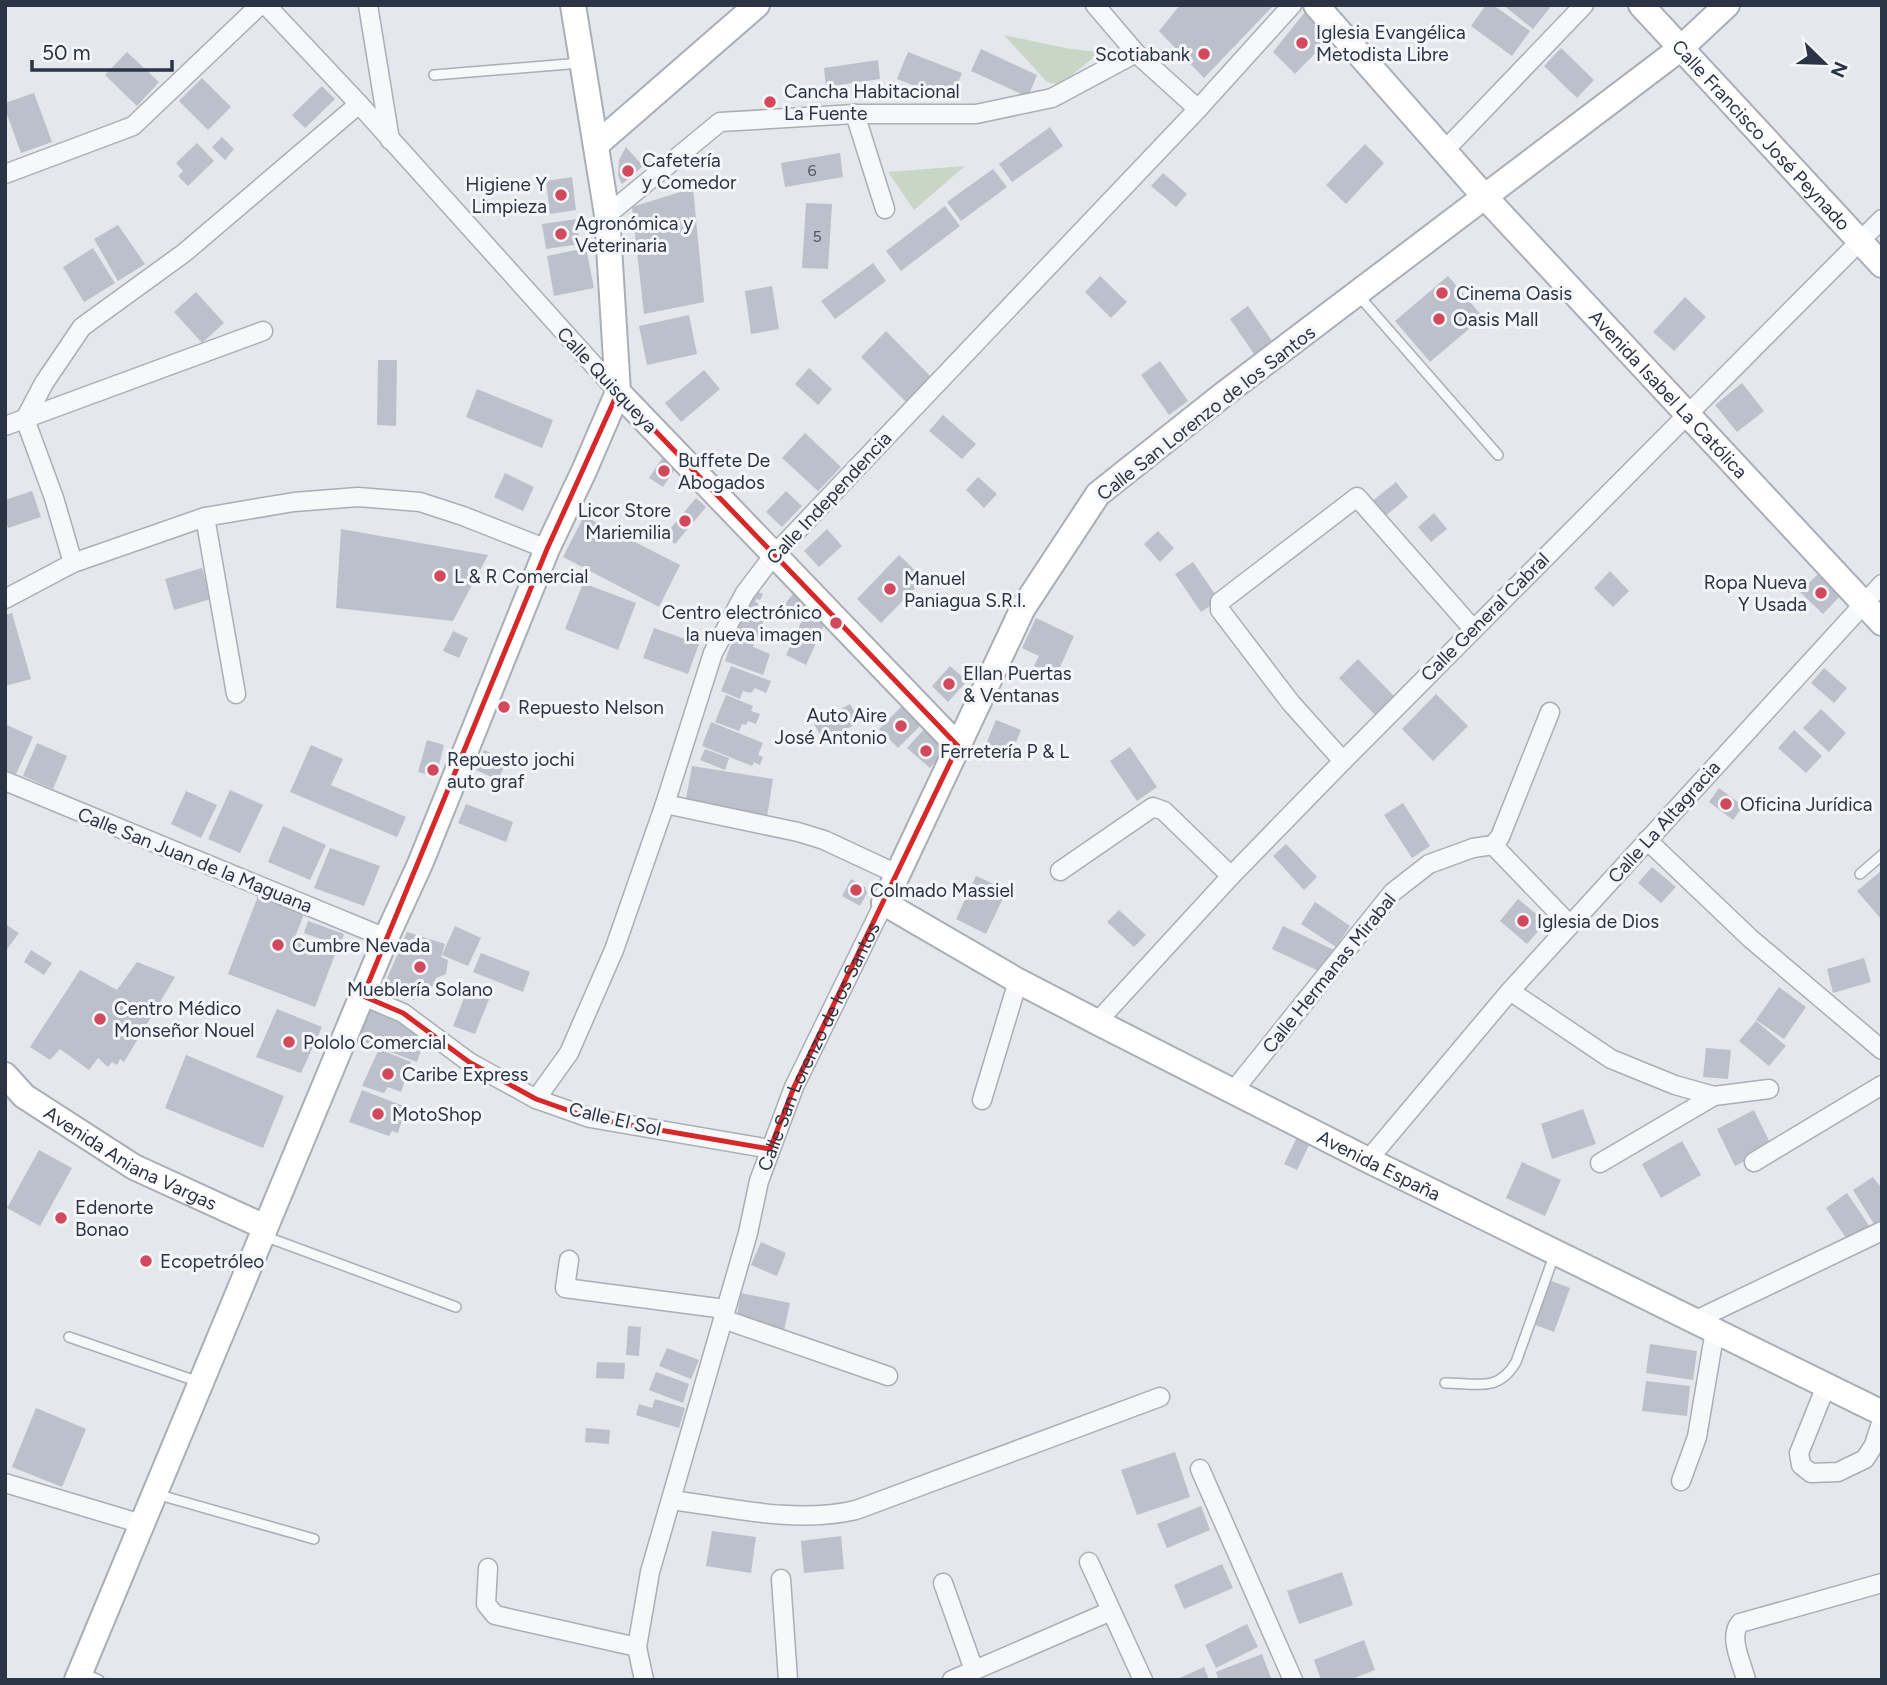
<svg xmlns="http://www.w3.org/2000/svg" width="1887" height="1685" font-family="Figtree,sans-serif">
	<rect width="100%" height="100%" fill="#e4e7ec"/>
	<path fill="#c9d6c5" d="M1004,35L1070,49L1100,52L1060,85L1047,82Z
		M965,166L914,210L888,172Z"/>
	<path fill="#bbc0ca" d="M1180,5H1274L1204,78L1159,31Z
		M1486,5H1493L1530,31L1512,56L1471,26Z
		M1503,5H1552L1533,29Z
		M1309,7L1334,34L1295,74L1273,52Z
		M1561,48L1594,80L1577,98L1544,66Z
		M981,49L1037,75L1028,97L971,71Z
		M127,52L159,82L137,106L105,75Z
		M908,52L962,73L951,100L897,79Z
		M878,60L880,79L826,87L824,68Z
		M202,78L231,107L208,130L179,101Z
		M322,86L335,99L305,128L292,115Z
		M34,93L52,142L21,153L5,109V103Z
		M1050,127L1063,146L1012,182L999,164Z
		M222,137L234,149L225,160L212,147Z
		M197,143L214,161L188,186L178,176L183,171L176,163Z
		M1365,144L1384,163L1346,204L1326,185Z
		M626,147L643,166L622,184L618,176L619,160Z
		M840,153L843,177L785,187L781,163Z
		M993,169L1007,187L961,221L947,202Z
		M1163,173L1187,194L1176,207L1151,186Z
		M572,177L576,210L550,214L546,181Z
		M693,188L704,302L644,314L632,207Z
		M806,203L832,204L828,269L802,268Z
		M945,206L960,226L901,271L886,251Z
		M577,219L580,244L546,249L542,224Z
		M118,225L145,264L118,281L94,239Z
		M93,248L115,283L84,302L63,267Z
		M586,248L594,288L554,296L547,256Z
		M873,263L886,281L835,319L821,301Z
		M1100,276L1127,302L1111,318L1085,292Z
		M1448,276L1483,317L1430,362L1395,321Z
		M772,286L779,329L751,334L745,291Z
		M196,292L224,323L202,343L174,312Z
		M1685,297L1706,317L1674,351L1653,332Z
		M1248,306L1272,341L1254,354L1230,319Z
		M689,315L697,354L647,365L639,326Z
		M886,331L934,380L909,405L861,357Z
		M378,360H397L396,426L377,425Z
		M1160,361L1188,401L1169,415L1141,375Z
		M809,368L832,389L818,405L795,384Z
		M704,370L720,389L681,422L665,403Z
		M1742,383L1764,411L1737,432L1715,405Z
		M477,389L553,420L542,448L466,417Z
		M943,415L976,444L962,459L929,431Z
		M805,433L841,467L818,491L782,458Z
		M665,454L679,463L663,487L649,478Z
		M505,473L534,487L523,511L494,497Z
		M978,477L997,494L984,508L966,490Z
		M1396,482L1408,497L1383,518L1370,503Z
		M32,491L41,517L8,528L5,520V500Z
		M786,491L802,506L782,527L766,512Z
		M696,498L706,507L675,544L665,535Z
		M1434,513L1447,529L1431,542L1418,527Z
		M584,516L680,565L659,607L563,557Z
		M341,529L488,555L453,621L336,608Z
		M827,529L842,546L819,567L804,551Z
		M1158,531L1174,548L1160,562L1144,544Z
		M899,555L924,579L881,623L857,599Z
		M1193,562L1219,600L1201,612L1175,574Z
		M202,568L211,599L174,610L165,579Z
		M1610,571L1629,591L1613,607L1594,588Z
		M1820,572L1842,594L1823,614L1800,592Z
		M583,583L636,603L618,650L565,629Z
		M797,589L810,599L793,620L781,609Z
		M753,590L763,594L760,600L756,599L755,602L758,603V606L766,610L767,613L756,640L735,631Z
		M806,612L826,621L806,665L786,655Z
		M12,613L31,679L5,686V615Z
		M1036,618L1074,636L1056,676L1034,666L1039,656L1022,648Z
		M654,628L699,644L688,674L643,658Z
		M453,631L468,638L459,658L443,651Z
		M735,633L755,641L753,647L770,654L763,675L725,661Z
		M1358,659L1394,696L1375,715L1339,678Z
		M731,666L771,681L766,693L755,688L751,693L743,691L740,699L721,691Z
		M950,666L967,681L948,702L932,686Z
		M1824,668L1847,688L1834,703L1811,683Z
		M1436,694L1468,726L1433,761L1402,729Z
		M726,695L753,706L751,711L760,714L756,724L748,721L746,725L742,724L739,731L715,722Z
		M850,704L860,721L825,743L814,724Z
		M904,704L923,723L898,748L879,729Z
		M1821,709L1846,733L1829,752L1803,728Z
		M996,720L1021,730L1011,754L986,744Z
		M711,722L763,743L758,755L763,757L760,765L754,762L752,766L702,746Z
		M5,724L33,737L16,774L5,770Z
		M925,728L942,743V754L930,768L907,748Z
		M1794,730L1822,756L1806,773L1778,748Z
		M427,740L444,745L436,777L418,772Z
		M37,743L67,756L53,789L23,776Z
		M311,745L343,759L331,785L406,817L397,837L290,792Z
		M1130,747L1157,787L1137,801L1110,761Z
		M705,749L729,758L725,770L700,760Z
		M484,750L507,760L498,780L476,770Z
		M692,766L773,779L767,817L685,804Z
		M1719,788L1743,806L1733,820L1709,802Z
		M230,790L263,805L240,853L208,839Z
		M186,791L217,805L201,838L171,824Z
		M1403,803L1430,846L1412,858L1384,815Z
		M466,804L513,822L506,842L458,823Z
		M283,826L326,845L310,880L268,862Z
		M1286,844L1317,877L1304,890L1273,856Z
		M330,848L380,866L364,906L314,888Z
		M1652,867L1676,887L1661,903L1638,883Z
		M1882,870V920L1857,891Z
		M976,876L1007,890L986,934L956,919Z
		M851,879L865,887L867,893L860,906L842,896Z
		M258,896L304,914L295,937L336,952L315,1007L228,974Z
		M1518,899L1546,922L1527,944L1500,921Z
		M1315,902L1350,926L1336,947L1301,924Z
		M1119,910L1146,935L1134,947L1107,922Z
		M308,921L344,934L340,946L304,933Z
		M5,924L19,933L5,952Z
		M455,926L481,938L468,966L442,955Z
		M1283,926L1334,950L1323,973L1272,949Z
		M407,932L445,944L441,957L448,960L446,974L436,978L428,996L420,993L414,1000L383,988Z
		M31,950L52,963L44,975L24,962Z
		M481,953L530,972L523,992L473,972Z
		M1864,958L1871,982L1833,993L1827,969Z
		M137,962L175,977L124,1062L120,1059L117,1065L112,1062L108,1067L98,1058L89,1070L60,1049L50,1060L30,1047L80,970L117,990Z
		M469,986L476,989L478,986L492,992L475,1034L453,1026Z
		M1779,987L1806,1007L1784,1039L1756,1020Z
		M369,1000L426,1036L417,1062L354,1038Z
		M277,1009L322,1027L301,1073L256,1057Z
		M1756,1021L1786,1046L1769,1066L1739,1041Z
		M1706,1048L1731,1050L1728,1079L1703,1077Z
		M379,1049L411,1062L401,1092L388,1087L384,1093L362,1086Z
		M186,1055L284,1096L263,1148L165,1108Z
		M362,1090L406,1107L398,1133L392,1131L389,1136L349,1122Z
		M1583,1109L1596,1144L1552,1159L1541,1124Z
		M1754,1110L1772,1147L1735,1166L1717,1129Z
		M1299,1133L1312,1139L1297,1170L1284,1164Z
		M1682,1141L1701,1175L1661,1198L1642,1164Z
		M39,1150L72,1168L40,1226L7,1208Z
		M1522,1162L1561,1180L1545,1216L1506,1198Z
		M1873,1177L1882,1189V1226L1877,1229L1853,1190Z
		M1847,1193L1870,1227L1848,1241L1826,1208Z
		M761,1242L786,1253L777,1276L751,1265Z
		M1549,1280L1570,1288L1554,1332L1533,1324Z
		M741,1293L790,1303L784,1330L736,1320Z
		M628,1326L641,1327L639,1356L626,1355Z
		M1650,1344L1697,1351L1693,1380L1646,1373Z
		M667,1348L699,1360L691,1379L659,1366Z
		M597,1362L625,1363L624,1379L596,1378Z
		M656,1372L689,1384L683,1403L649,1390Z
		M1646,1381L1690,1386L1687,1416L1642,1411Z
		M655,1399L685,1408L679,1428L636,1415L639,1404L652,1408Z
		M36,1408L86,1429L62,1487L12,1467Z
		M586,1428L610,1430L609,1444L585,1442Z
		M1175,1452L1190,1497L1137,1515L1121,1470Z
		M1201,1506L1210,1530L1167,1548L1157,1524Z
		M712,1531L756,1537L751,1573L706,1566Z
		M841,1536L844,1569L804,1573L801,1541Z
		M1222,1564L1233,1588L1184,1609L1174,1585Z
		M1342,1572L1353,1605L1299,1624L1287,1591Z
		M1247,1624L1258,1647L1216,1668L1205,1645Z
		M1364,1640L1375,1670L1349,1680H1321L1314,1660Z
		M1262,1654L1271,1678L1266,1680H1219L1216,1672Z
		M1204,1667L1209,1680H1175Z"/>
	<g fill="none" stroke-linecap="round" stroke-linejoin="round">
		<defs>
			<path id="lane" d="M434,75L581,63
				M1359,296L1498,455
				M1860,874L1882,855
				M264,1236L456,1307
				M69,1337L199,1382
				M1445,1383C1476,1383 1498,1393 1516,1362L1555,1253
				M156,1494L314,1539
				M81,1672L99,1680"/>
			<g id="street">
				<path d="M266,5L359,104L618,392"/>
				<path d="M368,5L390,140"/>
				<path d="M1095,5L1136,53L1198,109"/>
				<path d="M855,114L885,209"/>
				<path d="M1445,150L1584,5"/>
				<path d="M5,174L133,126L260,5"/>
				<path d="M607,215L720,122L855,114H976L1052,98L1136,53"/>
				<path d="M5,426L263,331"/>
				<path d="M205,517L236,694"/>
				<path d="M73,563L54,498L25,419L44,383L82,327L184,253L359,104"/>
				<path d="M5,599L73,563L205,517L294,502L358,497L420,502L463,516L547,549"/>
				<path d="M1343,761L1291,703L1220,610V602L1357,497L1473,629"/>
				<path d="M5,781L386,938"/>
				<path d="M665,804L798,832L824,840L897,874"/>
				<path d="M1647,840L1751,939L1882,1050"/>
				<path d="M1493,845L1570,925"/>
				<path d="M1060,871L1153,807L1164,811L1231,876"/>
				<path d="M1510,991L1611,1059L1675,1085L1714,1096L1769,1089"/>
				<path d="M363,996L403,1013L469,1062L536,1099L590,1118L770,1149"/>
				<path d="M1097,1022L1231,876L1343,761L1882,219"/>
				<path d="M1234,1090L1393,892L1429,864L1473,848L1493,845L1500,837L1550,712"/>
				<path d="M536,1099L569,1053L614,950L665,804L713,653L745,593L773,556L1198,109L1292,5"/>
				<path d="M982,1100L1018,981"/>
				<path d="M1368,1160L1510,991L1882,584"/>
				<path d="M1754,1162L1882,1085"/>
				<path d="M1600,1163L1714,1096"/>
				<path d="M569,1260L565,1288L725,1309"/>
				<path d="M723,1319L888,1376"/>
				<path d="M1696,1320L1882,1231"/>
				<path d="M1826,1386L1799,1453L1801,1465L1811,1473L1838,1472L1865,1459L1874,1445L1882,1420"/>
				<path d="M1200,1469L1293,1680"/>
				<path d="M1681,1481L1697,1437L1715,1330"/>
				<path d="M5,1483L142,1524"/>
				<path d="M672,1500C732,1508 796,1524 856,1510L1160,1397"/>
				<path d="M1089,1562L1143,1680"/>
				<path d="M488,1568L486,1604L495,1615L637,1647"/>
				<path d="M781,1579L788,1680"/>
				<path d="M943,1583L974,1670"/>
				<path id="s1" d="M644,1680L637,1647L650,1572L748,1233L759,1181L794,1087L884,903"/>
				<path d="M952,1680L1111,1611"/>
				<path d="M1746,1680C1742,1663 1728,1637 1740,1623L1882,1583"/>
			</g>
			<g id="secondary">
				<path id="s2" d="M1316,5L1484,196L1882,623"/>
				<path id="s3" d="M1641,5L1882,265"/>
				<path id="s4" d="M1727,5L1681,48L1224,394L1098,494L1023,608L884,903L1018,981L1097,1022L1368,1160L1882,1413"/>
				<path d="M596,145L757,5"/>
				<path d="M618,392L958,746"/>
				<path id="s5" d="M5,1075L24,1096L134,1167L265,1227"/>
				<path d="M77,1680L386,938L420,864L547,549L584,471L618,392L607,215L573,5"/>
			</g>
		</defs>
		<use href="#lane" stroke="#a9aeb7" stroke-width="12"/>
		<use href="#street" stroke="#a9aeb7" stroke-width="21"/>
		<use href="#secondary" stroke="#a9aeb7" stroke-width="28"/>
		<use href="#lane" stroke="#f7f8fa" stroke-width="9"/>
		<use href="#street" stroke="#f7f8fa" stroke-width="18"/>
		<use href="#secondary" stroke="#fff" stroke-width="24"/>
	</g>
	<path fill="none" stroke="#d62828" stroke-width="5" stroke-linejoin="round" d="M618,392L958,746L794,1087L770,1149L590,1118L536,1099L469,1062L403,1013L363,996L547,549Z"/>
	<g fill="#d1495b" stroke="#f4f6f9" stroke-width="2.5">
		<circle cx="1302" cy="43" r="7"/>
		<circle cx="1204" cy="54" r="7"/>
		<circle cx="770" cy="102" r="7"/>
		<circle cx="628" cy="171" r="7"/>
		<circle cx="561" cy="195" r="7"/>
		<circle cx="561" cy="234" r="7"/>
		<circle cx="1442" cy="293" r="7"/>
		<circle cx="1439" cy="319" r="7"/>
		<circle cx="664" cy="471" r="7"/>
		<circle cx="685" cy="521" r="7"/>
		<circle cx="440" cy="576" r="7"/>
		<circle cx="890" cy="589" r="7"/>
		<circle cx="1821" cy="593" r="7"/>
		<circle cx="836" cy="623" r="7"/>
		<circle cx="949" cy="684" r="7"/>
		<circle cx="504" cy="707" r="7"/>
		<circle cx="901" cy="726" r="7"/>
		<circle cx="926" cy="751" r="7"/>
		<circle cx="433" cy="770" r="7"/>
		<circle cx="1726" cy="804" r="7"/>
		<circle cx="856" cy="890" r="7"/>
		<circle cx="1523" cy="921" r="7"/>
		<circle cx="278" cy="945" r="7"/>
		<circle cx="420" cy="967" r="7"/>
		<circle cx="100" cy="1019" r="7"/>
		<circle cx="289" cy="1042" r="7"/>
		<circle cx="388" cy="1074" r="7"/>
		<circle cx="378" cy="1114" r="7"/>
		<circle cx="61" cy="1218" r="7"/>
		<circle cx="146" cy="1261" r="7"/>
	</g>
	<g text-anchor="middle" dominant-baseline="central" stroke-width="6" stroke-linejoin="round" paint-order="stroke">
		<g font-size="16" fill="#4f5766">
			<text x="812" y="170">6</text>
			<text x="817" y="236">5</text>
		</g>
		<g font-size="19" fill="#2b3445" stroke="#f4f6f9" text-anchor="start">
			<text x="1316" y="32">Iglesia Evangélica<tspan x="1316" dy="22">Metodista Libre</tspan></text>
			<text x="1190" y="54" text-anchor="end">Scotiabank</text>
			<text x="784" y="91">Cancha Habitacional<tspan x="784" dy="22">La Fuente</tspan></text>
			<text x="642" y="160">Cafetería<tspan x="642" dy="22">y Comedor</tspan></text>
			<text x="547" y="184" text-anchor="end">Higiene Y<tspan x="547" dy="22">Limpieza</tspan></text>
			<text x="575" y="223">Agronómica y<tspan x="575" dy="22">Veterinaria</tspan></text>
			<text x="1456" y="293">Cinema Oasis</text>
			<text x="1453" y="319">Oasis Mall</text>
			<text x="678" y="460">Buffete De<tspan x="678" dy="22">Abogados</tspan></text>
			<text x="671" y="510" text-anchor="end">Licor Store<tspan x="671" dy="22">Mariemilia</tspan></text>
			<text x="454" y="576">L &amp; R Comercial</text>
			<text x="904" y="578">Manuel<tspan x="904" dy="22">Paniagua S.R.I.</tspan></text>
			<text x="1807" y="582" text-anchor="end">Ropa Nueva<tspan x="1807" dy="22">Y Usada</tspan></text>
			<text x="822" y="612" text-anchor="end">Centro electrónico<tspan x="822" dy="22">la nueva imagen</tspan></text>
			<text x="963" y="673">Ellan Puertas<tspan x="963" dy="22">&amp; Ventanas</tspan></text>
			<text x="518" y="707">Repuesto Nelson</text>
			<text x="887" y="715" text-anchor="end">Auto Aire<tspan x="887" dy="22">José Antonio</tspan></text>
			<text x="940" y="751">Ferretería P &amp; L</text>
			<text x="447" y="759">Repuesto jochi<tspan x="447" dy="22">auto graf</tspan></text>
			<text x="1740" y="804">Oficina Jurídica</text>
			<text x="870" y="890">Colmado Massiel</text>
			<text x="1537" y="921">Iglesia de Dios</text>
			<text x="292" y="945">Cumbre Nevada</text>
			<text x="420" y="989" text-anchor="middle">Mueblería Solano</text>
			<text x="114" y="1008">Centro Médico<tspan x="114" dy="22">Monseñor Nouel</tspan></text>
			<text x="303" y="1042">Pololo Comercial</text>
			<text x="402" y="1074">Caribe Express</text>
			<text x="392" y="1114">MotoShop</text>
			<text x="75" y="1207">Edenorte<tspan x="75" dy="22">Bonao</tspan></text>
			<text x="160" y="1261">Ecopetróleo</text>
		</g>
		<g font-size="19" fill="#2b3445" stroke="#f4f6f9">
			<text stroke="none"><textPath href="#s3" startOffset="177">Calle Francisco José Peynado</textPath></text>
			<text transform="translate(607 380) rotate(47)">Calle Quisqueya</text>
			<text stroke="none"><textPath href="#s2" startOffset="525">Avenida Isabel La Católica</textPath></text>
			<text transform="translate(1206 413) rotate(-38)">Calle San Lorenzo de los Santos</text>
			<text transform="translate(829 498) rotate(-47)">Calle Independencia</text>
			<text transform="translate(1485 617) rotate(-45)">Calle General Cabral</text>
			<text transform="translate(1664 822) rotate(-48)">Calle La Altagracia</text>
			<text transform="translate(195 860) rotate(22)">Calle San Juan de la Maguana</text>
			<text transform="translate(1329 973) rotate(-51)">Calle Hermanas Mirabal</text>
			<text stroke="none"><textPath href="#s1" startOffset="663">Calle San Lorenzo de los Santos</textPath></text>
			<text transform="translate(615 1119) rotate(13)">Calle El Sol</text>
			<text stroke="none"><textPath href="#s5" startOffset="152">Avenida Aniana Vargas</textPath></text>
			<text stroke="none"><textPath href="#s4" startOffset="1820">Avenida España</textPath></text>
		</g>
	</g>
	<rect width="1887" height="1685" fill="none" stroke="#2b3445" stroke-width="14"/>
	<g transform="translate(1824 63) rotate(113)" stroke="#f4f6f9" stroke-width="5" paint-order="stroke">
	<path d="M0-5L12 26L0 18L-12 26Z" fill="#2b3445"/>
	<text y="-10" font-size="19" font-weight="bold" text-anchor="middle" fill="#2b3445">N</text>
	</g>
	<path d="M32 60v10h140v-10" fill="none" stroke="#2b3445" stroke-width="3.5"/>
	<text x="42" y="60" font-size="21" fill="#2b3445" stroke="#f4f6f9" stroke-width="5" paint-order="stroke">50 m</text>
</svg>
